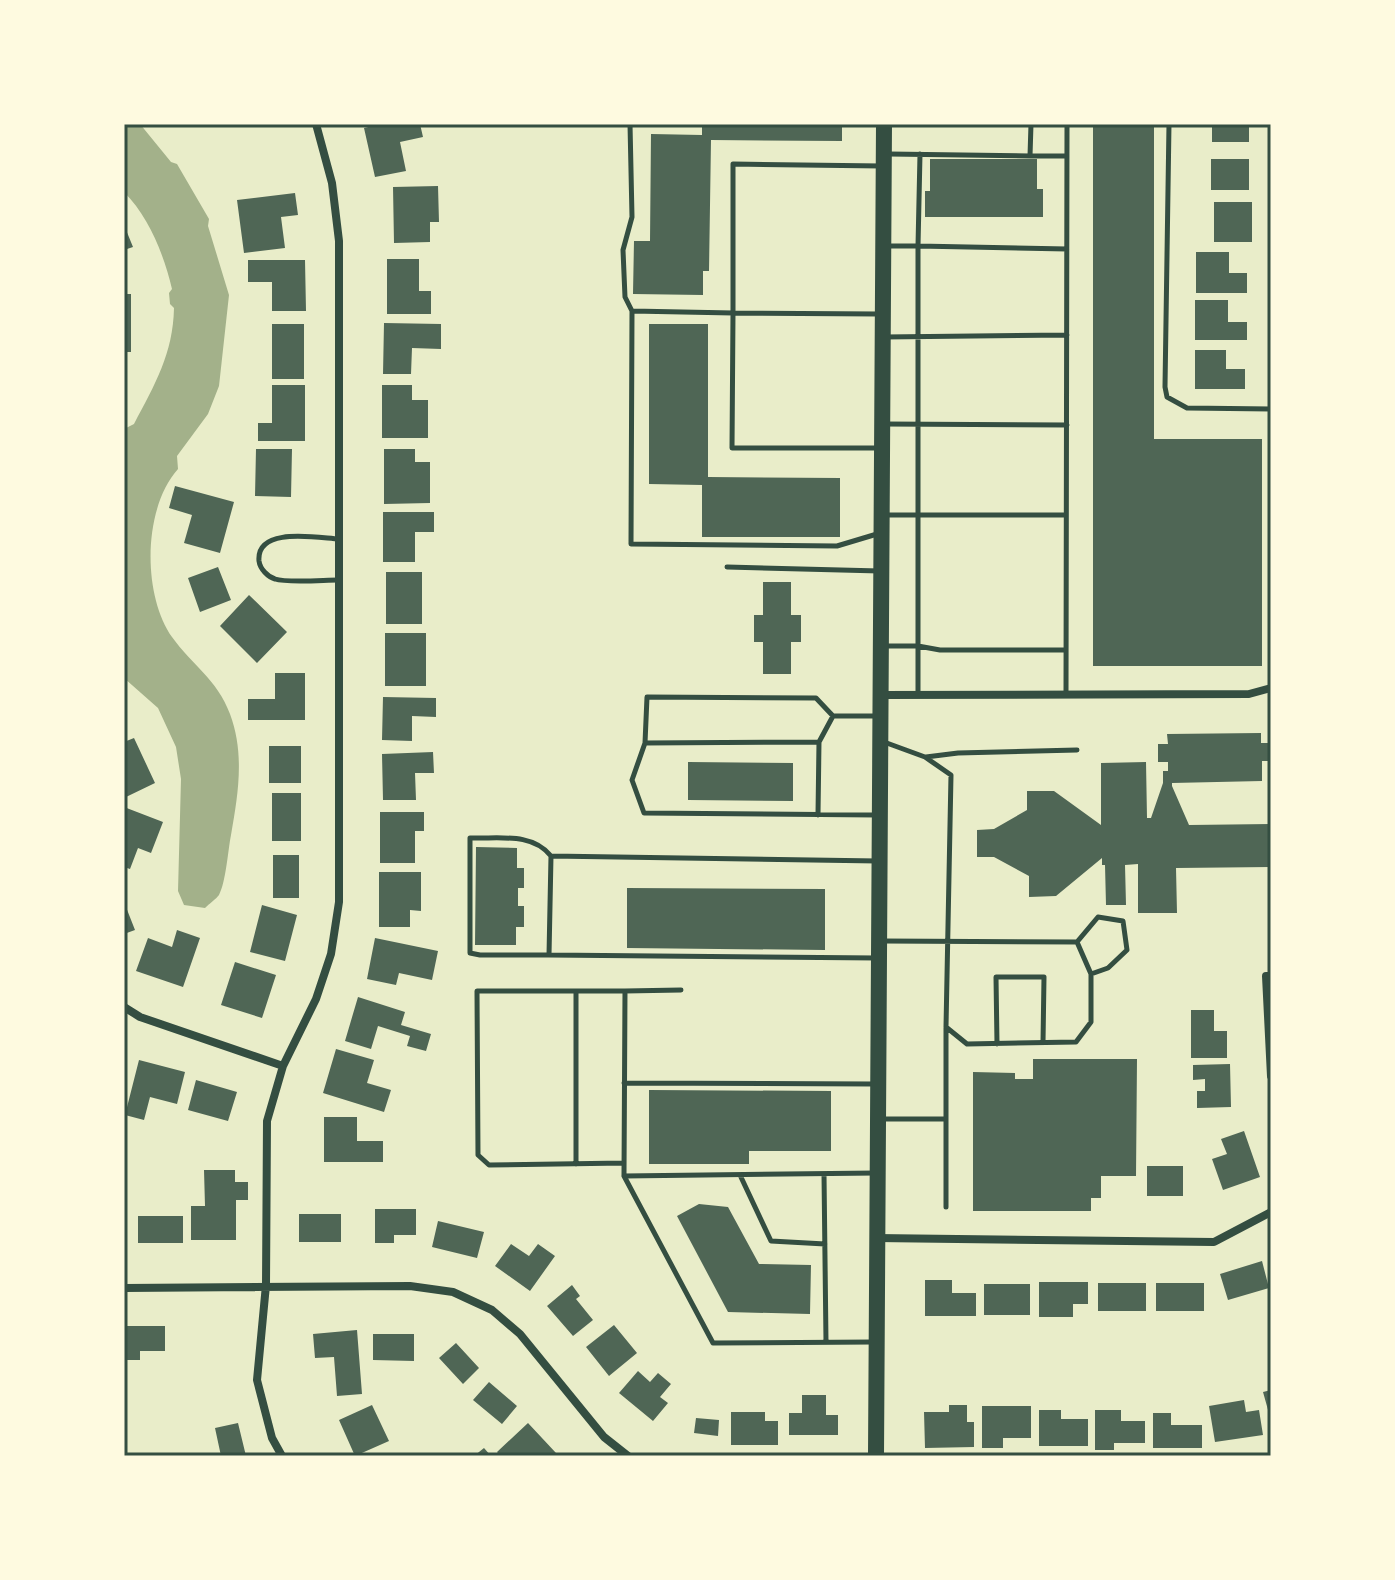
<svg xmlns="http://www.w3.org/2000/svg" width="1395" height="1580" font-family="'Exo 2',sans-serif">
	<rect width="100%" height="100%" fill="#e9edc9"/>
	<path fill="#a3b18a" d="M124,124H140L171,162L177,164L209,219L208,226L229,295L219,386L208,414L177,456L178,469C143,508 142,594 172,637C192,665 217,679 230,714C245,754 238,795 231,835C228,850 226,882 219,895C216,899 209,904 205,908L184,905L178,891L181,779L176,747L158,708L124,678V429L134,424C155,384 173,354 174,308L170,304L169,293L172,289C164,255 149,217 124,192Z"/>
	<path fill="#4f6655" d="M381,124H420L423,137L400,142L406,171L375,177L364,128Z
		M702,124H842V141L711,140L709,271H703V295L633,294L634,241H650L651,134L702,135Z
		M1093,124H1154V439H1262V666H1093Z
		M1212,124H1249V142H1212Z
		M930,159H1037V189H1043V217H925V191H930Z
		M1211,159H1249V190H1211Z
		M438,186L439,222H430V242L394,243L393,187Z
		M295,193L298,215L281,217L285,248L244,253L237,200Z
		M1214,202H1252V242H1214Z
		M124,225L133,247L124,250Z
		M1196,252H1229V273H1247V293H1196Z
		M387,259H419V291H431V314H387Z
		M248,260H305L306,311H272V282H248Z
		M124,294H131V352H124Z
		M1195,300H1228V322H1247V340H1195Z
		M384,323L441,324V349L412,348L411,374H383Z
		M272,324H304V379H272Z
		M649,324H708V477L840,478V537H702V485L649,484Z
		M1195,350H1226V369H1245V389H1195Z
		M272,385H305V441H258V423H272Z
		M382,385H412V400H428V438H382Z
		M256,449H292L291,497L255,496Z
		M384,449H415V462H430V503L384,504Z
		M175,486L234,502L220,553L184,543L192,515L169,508Z
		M383,512H434V532H415V562H383Z
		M218,567L231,600L200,612L188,578Z
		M386,572H422V624H386Z
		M763,582H791V615H801V642H791V674H763V642H754V615H763Z
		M249,595L287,632L257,663L220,626Z
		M385,633H426V686H385Z
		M275,673H305V720H248V699H275Z
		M383,697L436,698V717L412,716V741L382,740Z
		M1261,733V743H1271V761H1262V781L1172,783V786L1189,825L1271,824V867L1176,868L1177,913H1138V864L1125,865L1126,905H1106L1105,865H1102V858L1056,896L1029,897V876L994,857H977V830L994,829L1027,810V791H1054L1101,825V763L1146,762L1147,818H1151L1163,783V771H1168V762H1158V744H1168L1167,734Z
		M134,738L155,783L126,797L124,742Z
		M269,746H301V783H269Z
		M433,752L434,773H415L416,800H383L382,754Z
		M688,762L793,763V801L688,800Z
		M272,793H301V841H272Z
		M124,807L163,822L151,853L138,848L130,869L124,867Z
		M380,812H424V831H415V863H380Z
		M476,847L517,848V868H524V888H518V906H524V927H516V945H475Z
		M273,855H299V898H273Z
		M379,872H421V911L410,910V927H379Z
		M627,888L825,889V950L627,948Z
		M124,902L135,930L124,934Z
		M262,905L297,915L285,961L250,952Z
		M177,930L200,938L183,987L136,971L148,938L172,947Z
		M375,938L438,951L432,980L399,973L396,985L367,979Z
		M235,962L276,975L262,1018L221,1005Z
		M358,997L405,1012L401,1025L431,1034L426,1051L407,1046L410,1036L378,1026L371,1049L345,1041Z
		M1191,1010H1214V1031H1227V1058H1191Z
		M336,1049L374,1060L367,1083L391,1090L384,1112L323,1093Z
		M1033,1059H1137L1136,1176H1101V1198H1091V1211H973V1072L1015,1073V1079H1033Z
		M139,1060L185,1072L177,1104L150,1097L144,1120L125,1115Z
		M1230,1064L1231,1107L1197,1108V1091H1205V1079L1193,1080V1065Z
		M196,1080L237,1092L228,1121L188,1110Z
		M649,1090L831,1091V1151H749V1164H649Z
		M324,1117H357V1141H383V1162H324Z
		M1244,1131L1260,1177L1223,1190L1212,1159L1227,1154L1221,1139Z
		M1147,1166H1183V1196H1147Z
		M204,1170H235V1182H248V1200H236V1240H191V1206H205Z
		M699,1204L728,1207L759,1264L811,1265L810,1314L728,1312L677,1216Z
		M375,1209H416V1235H394V1243H375Z
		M124,1210H127V1235H124Z
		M299,1214H341V1242H299Z
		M138,1216H183V1243H138Z
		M438,1221L484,1232L477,1258L432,1247Z
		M511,1244L529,1256L538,1244L555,1256L530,1291L495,1266Z
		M1262,1261L1269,1288L1228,1300L1220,1274Z
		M925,1280H952V1293H976V1316H925Z
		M1039,1282H1088V1304H1073V1317H1039Z
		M1098,1283H1146V1311H1098Z
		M1156,1283H1204V1311H1156Z
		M984,1284H1030V1315H984Z
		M572,1285L580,1296L576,1299L593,1320L573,1336L547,1306Z
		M614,1325L637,1353L609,1376L586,1347Z
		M125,1326H165V1351H140V1360H125Z
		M357,1330L362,1394L337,1396L334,1357L315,1358L313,1334Z
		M373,1334H414V1361L373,1360Z
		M456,1343L479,1368L463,1384L439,1358Z
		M638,1371L650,1382L658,1373L671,1384L660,1397L668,1403L653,1421L619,1393Z
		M489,1382L517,1406L502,1424L473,1400Z
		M1271,1390V1416L1270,1417L1263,1392Z
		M802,1395H826V1415H838V1435H789V1413H802Z
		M1244,1400L1246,1412L1259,1410L1263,1435L1215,1442L1209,1406Z
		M372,1405L389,1441L355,1456L339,1420Z
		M949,1405H967V1422H974V1447L925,1448L924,1412H949Z
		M982,1406H1031V1438H1003V1448H982Z
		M1039,1410H1061V1419H1088V1446H1039Z
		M1095,1410H1121V1421H1145V1443H1114V1450H1095Z
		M731,1412H765V1421H778V1445H731Z
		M1153,1413H1171V1425H1202V1448H1153Z
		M696,1418L719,1420L718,1436L694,1433Z
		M238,1423L246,1456H221L215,1428Z
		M528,1423L556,1453L553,1456H500L497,1452Z
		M484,1448L491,1456H474Z"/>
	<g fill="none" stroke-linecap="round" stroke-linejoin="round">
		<path stroke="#344e41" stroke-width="5" d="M630,124L632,217L623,250L625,297L632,311
			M1019,124H1031
			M1031,124L1030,156H1067
			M1169,124L1165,387L1167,397L1187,408L1271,409
			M889,154L1030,156
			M887,246H918L920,154
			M878,314L733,313V164L882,166
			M884,337L1067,335
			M884,424L1067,425
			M883,515H1066
			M877,534L837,546L631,544L632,311L733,313L732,448H877
			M727,567L880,571
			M338,580C324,580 287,583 275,579C268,577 260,569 259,561C256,526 318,538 339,539
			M884,646H918L940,650H1066
			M918,694V246L1067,249
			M1066,694L1067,124
			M884,742L925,757L951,775L946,1027L967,1044L1076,1042L1091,1022V974L1077,942
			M645,743L647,697L816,698L833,716
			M926,757L958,753L1077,750
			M818,815L819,742
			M877,815L644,813L632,780L645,743L819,742L833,716H879
			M883,941L1077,942L1098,917L1123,921L1127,950L1108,968L1091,974
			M549,955H480L470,953V838C499,839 532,832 551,856
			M877,958L549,955L551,856L878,861
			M625,991L681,990
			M946,1028V1207
			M997,1044L996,977H1044L1043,1043
			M624,1083L873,1084
			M883,1119H946
			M624,1163L489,1165L478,1155L477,991H625L624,1176
			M576,1164V991
			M824,1174L826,1342
			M740,1175L771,1241L825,1244
			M873,1342L713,1343L624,1176L876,1173"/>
		<path stroke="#344e41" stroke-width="8" d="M881,695L1249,694L1271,688
			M1271,976H1266L1271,1076
			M124,1007L140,1017L283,1066
			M876,1238L1214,1242L1271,1212
			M124,1288L410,1286L453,1292L492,1310L520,1334L604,1437L628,1456
			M282,1456L272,1438L257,1380L266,1285L267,1121L283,1066L316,999L331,954L339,902V241L332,183L316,124"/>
		<path stroke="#344e41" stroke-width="16" d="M876,1456L884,124"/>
	</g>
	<rect width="1395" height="1580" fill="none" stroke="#fefae0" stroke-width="252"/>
	<rect x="126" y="126" width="1143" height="1328" fill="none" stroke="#344e41" stroke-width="3"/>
</svg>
